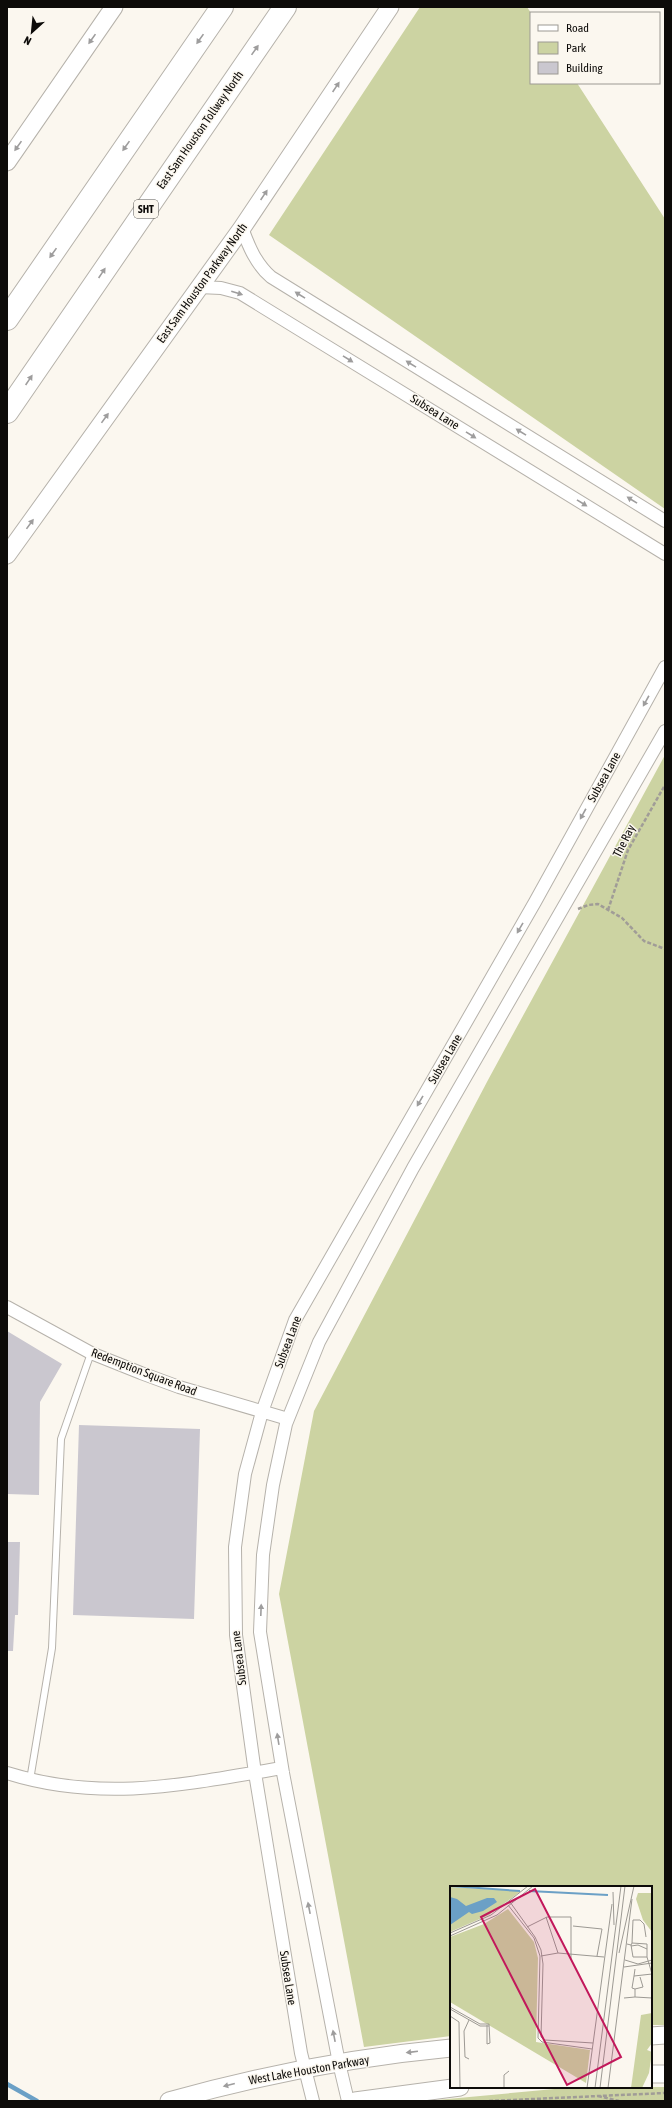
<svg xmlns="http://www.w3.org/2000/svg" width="672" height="2108" font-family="'Asap Condensed',sans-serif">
	<rect width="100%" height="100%" fill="#fbf7ef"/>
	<path fill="#ccd3a2" d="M420,7H527L531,13V83H577L665,219V509L269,235Z
		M665,755V2025H651V1887H451V2036L364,2047L279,1594L314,1411L488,1080Z
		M576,2087H665V2101H426Z"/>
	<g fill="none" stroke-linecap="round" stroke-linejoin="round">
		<path stroke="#6ba0c6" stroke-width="4.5" d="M7,2084L37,2101"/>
	</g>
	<path fill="#cac7cf" d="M7,1331L62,1364L40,1402L39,1495L7,1494Z
		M79,1425L200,1429L194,1619L73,1615Z
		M7,1542H20L18,1615H15L13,1651H7Z"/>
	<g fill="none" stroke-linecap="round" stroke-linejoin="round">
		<defs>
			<path id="service" d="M30,1780L52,1648L61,1439L91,1353"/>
			<path id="minor" d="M242,228C249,247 256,264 271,277L665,521
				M199,287L221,288L240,293L665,554
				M7,1307L91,1353L141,1373L179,1387L288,1419
				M7,1773C103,1803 187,1784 282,1768
				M313,2101L301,2053L255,1773L236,1635L235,1547L245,1474L262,1412L295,1320L535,902L665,667
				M348,2101L339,2063L283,1773L260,1632L263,1555L273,1485L286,1424L319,1342L413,1168L665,731"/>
			<path id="secondary" d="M7,162L114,7
				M7,555L242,228L390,7
				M651,2036L665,2035
				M651,2074H665
				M169,2101C261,2075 356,2057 451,2048
				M355,2101L460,2087"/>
			<path id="motorway" d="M7,319L222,7
				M7,412L285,7"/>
		</defs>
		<use href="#service" stroke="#b6b2ab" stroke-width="8"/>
		<use href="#minor" stroke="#b6b2ab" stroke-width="14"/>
		<use href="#secondary" stroke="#b6b2ab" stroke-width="19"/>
		<use href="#motorway" stroke="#b6b2ab" stroke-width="24"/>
		<path stroke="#a09c97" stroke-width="2.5" stroke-dasharray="4 2" stroke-linecap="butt" d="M578,909L588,905L598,904L622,918L644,941L665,949
			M608,910L628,850L665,785
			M598,2096L619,2101
			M489,2101L665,2093"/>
		<use href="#service" stroke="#fff" stroke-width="6"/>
		<use href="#minor" stroke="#fff" stroke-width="12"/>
		<use href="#secondary" stroke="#fff" stroke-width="17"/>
		<use href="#motorway" stroke="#fff" stroke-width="22"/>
	</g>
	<defs><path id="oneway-solid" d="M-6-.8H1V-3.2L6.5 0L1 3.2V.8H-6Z"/></defs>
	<g fill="#9e9d9d">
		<use href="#oneway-solid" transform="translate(92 39) rotate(125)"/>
		<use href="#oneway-solid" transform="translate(200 39) rotate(125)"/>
		<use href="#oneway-solid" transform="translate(255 50) rotate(-55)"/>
		<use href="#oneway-solid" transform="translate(336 87) rotate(-56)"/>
		<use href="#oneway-solid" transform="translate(18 146) rotate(125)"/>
		<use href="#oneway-solid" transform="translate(126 146) rotate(125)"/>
		<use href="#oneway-solid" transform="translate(264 195) rotate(-56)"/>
		<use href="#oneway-solid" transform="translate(53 253) rotate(125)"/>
		<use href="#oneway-solid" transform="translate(102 273) rotate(-56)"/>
		<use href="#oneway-solid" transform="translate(237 293) rotate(17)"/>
		<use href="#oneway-solid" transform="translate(300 295) rotate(-148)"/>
		<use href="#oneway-solid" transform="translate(348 359) rotate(32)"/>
		<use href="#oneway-solid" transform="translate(411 364) rotate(-148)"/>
		<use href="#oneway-solid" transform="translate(29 380) rotate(-56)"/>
		<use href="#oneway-solid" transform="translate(105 418) rotate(-54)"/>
		<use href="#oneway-solid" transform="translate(521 432) rotate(-148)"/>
		<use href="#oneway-solid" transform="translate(471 435) rotate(32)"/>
		<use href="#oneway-solid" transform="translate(632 500) rotate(-148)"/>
		<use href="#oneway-solid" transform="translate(582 503) rotate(32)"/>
		<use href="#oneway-solid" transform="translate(30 524) rotate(-54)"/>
		<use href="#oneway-solid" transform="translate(646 701) rotate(119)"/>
		<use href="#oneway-solid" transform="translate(583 814) rotate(119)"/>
		<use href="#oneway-solid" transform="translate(520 928) rotate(120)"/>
		<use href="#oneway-solid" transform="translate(420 1101) rotate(120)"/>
		<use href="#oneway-solid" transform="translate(261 1610) rotate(-88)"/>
		<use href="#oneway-solid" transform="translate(278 1739) rotate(-99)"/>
		<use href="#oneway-solid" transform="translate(309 1908) rotate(-101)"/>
		<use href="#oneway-solid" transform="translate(334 2036) rotate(-101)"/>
		<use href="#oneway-solid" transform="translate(412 2052) rotate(173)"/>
		<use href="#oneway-solid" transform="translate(229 2085) rotate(166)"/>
	</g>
	<g text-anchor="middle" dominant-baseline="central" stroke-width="3" stroke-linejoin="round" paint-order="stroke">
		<rect fill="#fbf7ef" stroke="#54524e" stroke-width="1" x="134" y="200" width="24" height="18" rx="3"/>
		<g font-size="11" font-weight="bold" fill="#0d0b09">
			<text x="146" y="209">SHT</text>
		</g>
		<g font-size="12" fill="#0d0b09" stroke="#fbf7ef">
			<text transform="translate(200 130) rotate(-55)">East Sam Houston Tollway North</text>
			<text transform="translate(202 283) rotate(-54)">East Sam Houston Parkway North</text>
			<text transform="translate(435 412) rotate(32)">Subsea Lane</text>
			<text transform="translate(604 777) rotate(-61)">Subsea Lane</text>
			<text transform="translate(624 841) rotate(-63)">The Ray</text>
			<text transform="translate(445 1059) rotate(-60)">Subsea Lane</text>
			<text transform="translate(288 1342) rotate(-69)">Subsea Lane</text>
			<text transform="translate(144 1372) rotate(21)">Redemption Square Road</text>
			<text transform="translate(239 1658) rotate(-97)">Subsea Lane</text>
			<text transform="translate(288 1978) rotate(81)">Subsea Lane</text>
			<text transform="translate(309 2070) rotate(-10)">West Lake Houston Parkway</text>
		</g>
	</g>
	<g transform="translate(450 1886)">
		<rect width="202" height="202" fill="#fbf7ef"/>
		<path d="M0,1L71,5L39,29L0,46ZM188,7H202V46L193,34L186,13ZM58,23L84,56L88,72L86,156L140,164L136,197L0,116V51L34,38ZM202,127V157L197,164L202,166L199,187L192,202H181L191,129Z" fill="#ccd3a2"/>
		<path d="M0,11L7,13L16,20L37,12H44L47,16L33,25L22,28L19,26L0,39Z" fill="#6ba0c6"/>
		<path fill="none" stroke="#6ba0c6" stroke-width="2" d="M1,0L70,5M79,5L158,9"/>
		<path fill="none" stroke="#9c9993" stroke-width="1" d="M163,6L164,39M60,16L85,51L91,64L93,78L91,151L95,154L143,157M58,19L84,52L90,70L88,152L92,156L142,163M96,31L108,67M183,34H190L194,38L196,51M123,40L152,43L147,70M77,41L97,31H121V73M0,47L41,29L78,0M0,50L47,29L83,0M182,57L183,34M177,58L181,59L183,71H197L202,88L184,90L185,83M181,59L182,57L197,58V71M181,60L188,59L197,63M169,67L184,0M91,70L108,67L154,71M175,74L188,78L202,74M174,81L202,77M184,90L182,102L185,103L193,101L190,91M185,111L202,112M174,112L185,111V103M0,121L30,138H39L40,157M0,123L30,140H39M0,130L9,136L10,202M37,139V158L40,157M19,173L15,171L14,145L19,134M54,202V189L59,185M137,202L162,18M145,202L171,0M150,202L175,0M158,202L182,13"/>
		<path fill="#c2185b" fill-opacity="0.15" stroke="#c2185b" stroke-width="2" d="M85,3L171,171L117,199L31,31Z"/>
		<rect width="202" height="202" fill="none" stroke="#0d0b09" stroke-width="2"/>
	</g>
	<rect width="672" height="2108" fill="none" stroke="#0d0b09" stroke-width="16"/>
	<rect x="530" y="12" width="130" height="72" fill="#fbf7ef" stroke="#9c9993"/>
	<rect x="538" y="25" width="20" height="6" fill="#ffffff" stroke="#9c9993"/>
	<text x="566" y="32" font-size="12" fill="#0d0b09">Road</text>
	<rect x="538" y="42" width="20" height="12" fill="#ccd3a2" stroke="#9c9993"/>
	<text x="566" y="52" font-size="12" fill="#0d0b09">Park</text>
	<rect x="538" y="62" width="20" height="12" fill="#cac7cf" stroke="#9c9993"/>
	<text x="566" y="72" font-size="12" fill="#0d0b09">Building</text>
	<g transform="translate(32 32) rotate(207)" stroke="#fbf7ef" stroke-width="3" paint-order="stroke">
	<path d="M0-3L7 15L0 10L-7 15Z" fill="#0d0b09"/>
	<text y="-6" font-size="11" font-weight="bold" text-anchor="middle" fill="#0d0b09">N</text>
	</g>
</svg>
